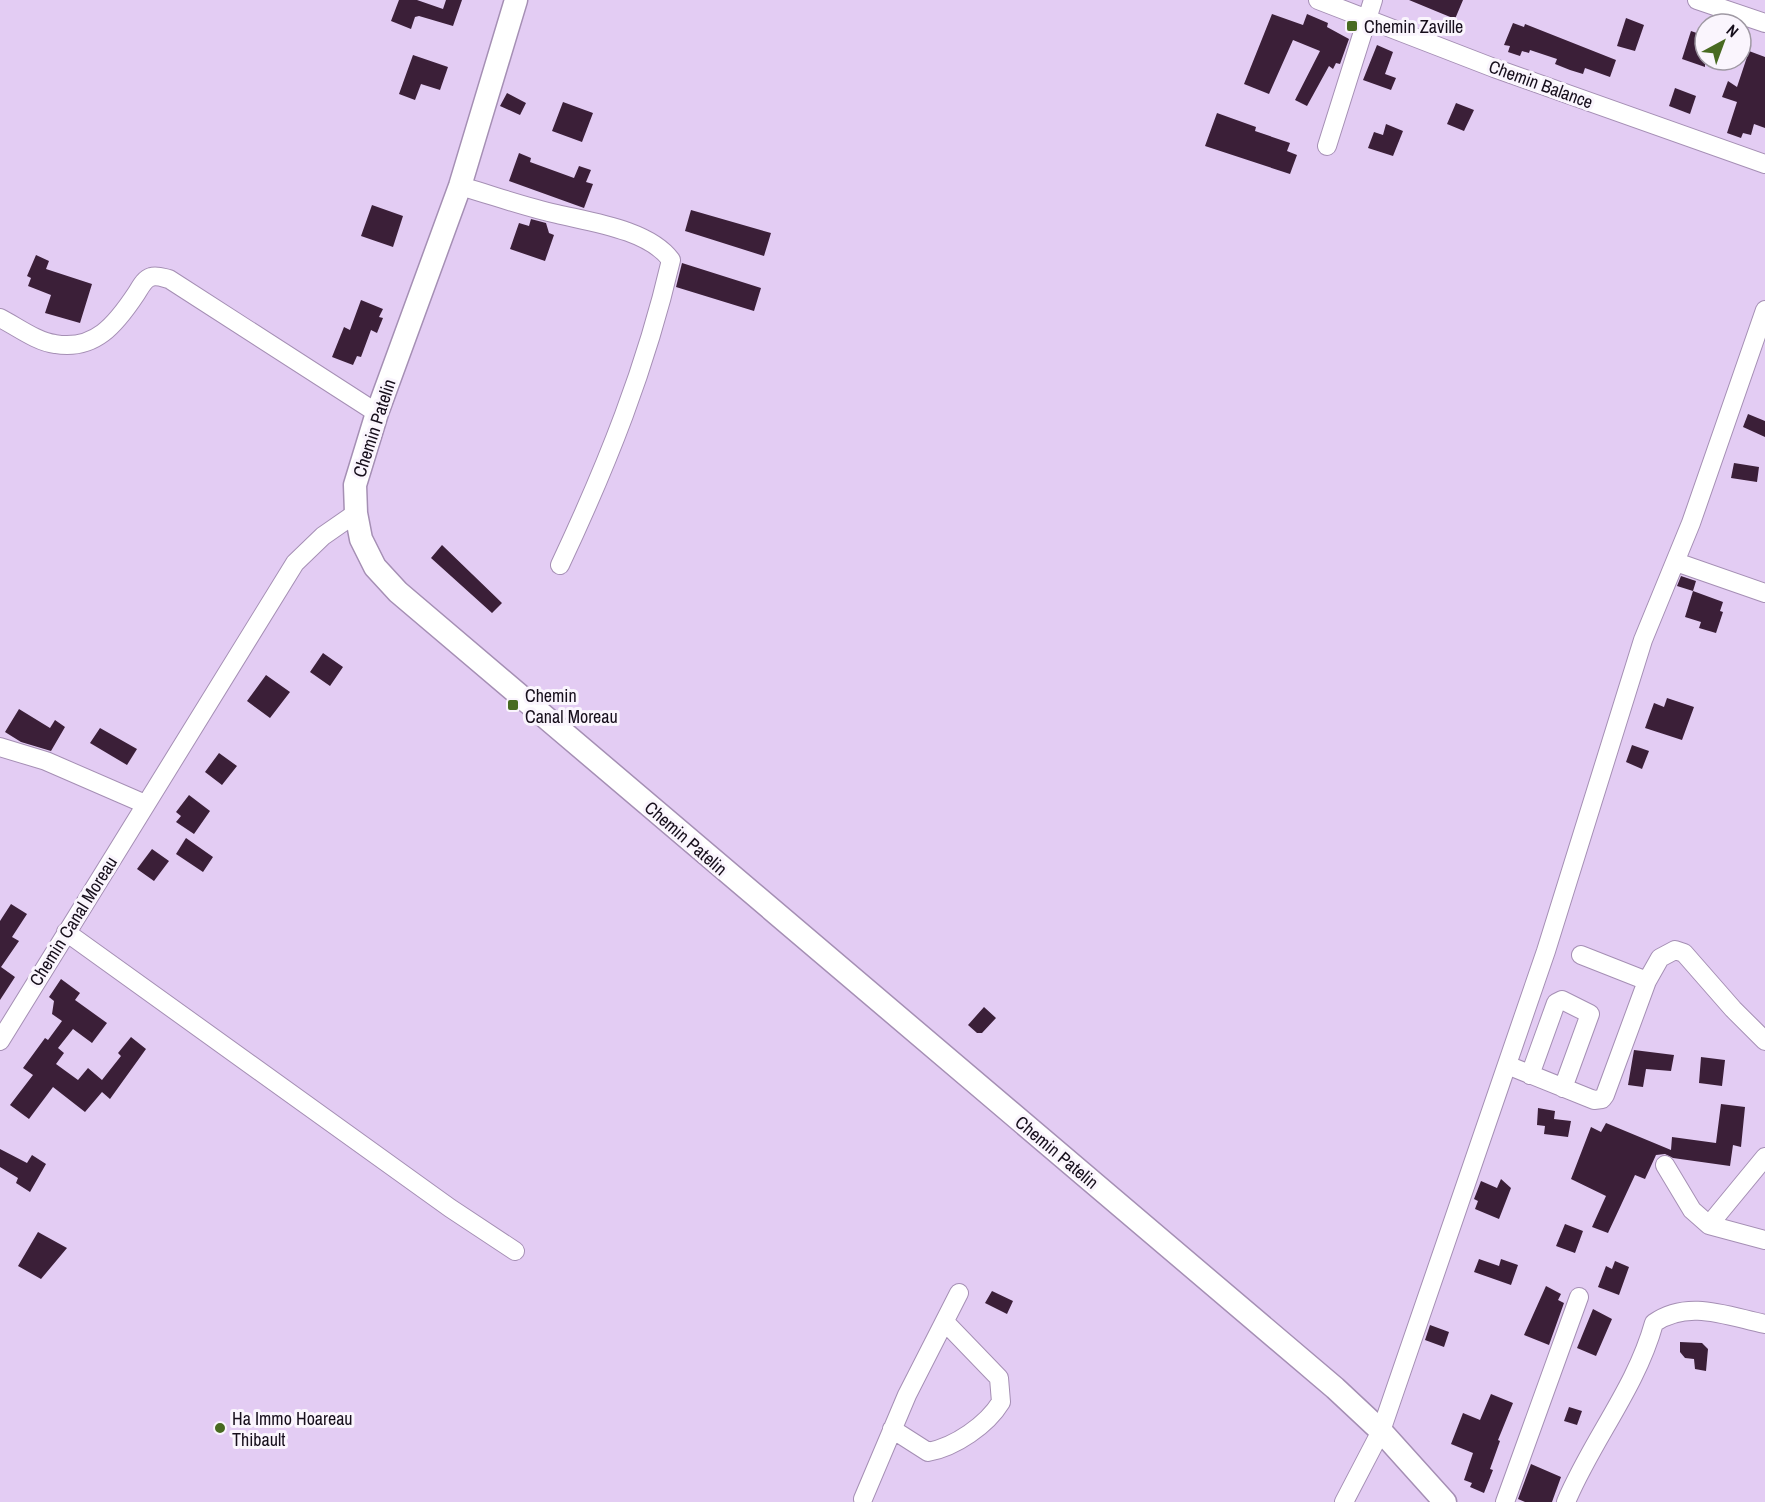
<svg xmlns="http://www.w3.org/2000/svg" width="1765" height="1502" font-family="'Archivo Narrow',sans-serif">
	<rect width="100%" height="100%" fill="#e3ccf3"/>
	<path fill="#3b1f38" d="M399,0H417L443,9L446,0H462L453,26L419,16L415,17L411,29L391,21Z
		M1409,0H1463L1455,19Z
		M1272,14L1303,25L1307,14L1328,23L1327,27L1349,39L1340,64L1336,63L1333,69L1329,66L1307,106L1295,100L1320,51L1293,40L1269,94L1244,84Z
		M1626,18L1644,25L1635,51L1617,46Z
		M1513,23L1524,27L1525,24L1616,60L1610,77L1585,68L1583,74L1570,70L1555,64L1557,59L1530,50L1529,53L1522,51L1520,56L1508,52L1510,46L1504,45Z
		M1691,31L1705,36V67L1682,59Z
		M1377,45L1393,52L1385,74L1396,78L1391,90L1363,80Z
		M1749,51L1765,57V128L1754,124L1751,135L1743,133L1741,138L1727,133L1737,102L1722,97L1728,81L1737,87Z
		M413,55L448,67L440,90L421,84L415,100L399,94Z
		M1675,88L1696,96L1690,114L1669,106Z
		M507,93L526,103L520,115L500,106Z
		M563,102L593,113L582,142L552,131Z
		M1456,103L1474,110L1464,131L1447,124Z
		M1217,113L1256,127L1255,131L1290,143L1287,151L1297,155L1290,174L1205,146Z
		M1386,124L1403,131L1393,156L1368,148L1374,132L1383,135Z
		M519,153L531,158L530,162L574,178L579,166L591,170L586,182L593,184L584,208L509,181Z
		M372,205L403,216L393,247L361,236Z
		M691,210L771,233L764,256L685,231Z
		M531,219L546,223L549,233L554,235L545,261L510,249L519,223L529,226Z
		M36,255L49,261L46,269L92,284L80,323L45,313L51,295L28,286L31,278L27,276Z
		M682,263L761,288L754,311L676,287Z
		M361,300L383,309L379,317L383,318L377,333L371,330L361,357L357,356L353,365L332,357L344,327L350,330Z
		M1748,414L1765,421V437L1743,427Z
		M1734,463L1759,467L1757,482L1731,478Z
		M442,545L502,603L492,613L431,558Z
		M1681,576L1696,581L1693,591L1677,586Z
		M1693,591L1723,602L1720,611L1723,612L1716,633L1699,628L1701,622L1685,617Z
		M323,653L343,667L330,686L310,672Z
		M266,675L290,692L270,718L247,701Z
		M1667,698L1694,707L1682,740L1645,728L1654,703L1664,707Z
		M19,709L50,728L55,720L65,727L51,751L21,742L5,732Z
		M100,728L137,749L127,765L90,743Z
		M1632,745L1649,751L1642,769L1626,762Z
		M219,753L237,766L222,785L205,772Z
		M189,795L210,811L194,834L176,822L181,816L176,812Z
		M186,838L213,857L203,872L176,854Z
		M152,849L169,861L154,881L137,869Z
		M11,904L27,914L12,937L19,941L1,967L15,977L0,1000V921Z
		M61,979L80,993L75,1000L107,1023L92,1043L73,1029L58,1048L64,1053L56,1064L78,1080L88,1068L102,1080L121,1056L118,1053L131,1037L146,1049L110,1099L102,1092L85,1112L53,1087L29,1119L10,1105L33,1075L23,1068L45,1038L48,1040L62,1021L52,1014L54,1001L49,997Z
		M984,1007L996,1018L982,1033H977L968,1025Z
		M1634,1050L1674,1055L1671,1071L1646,1069L1643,1087L1628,1085Z
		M1701,1057L1725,1060L1722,1086L1699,1083Z
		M1721,1104L1745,1107L1741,1147L1733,1145L1730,1166L1673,1158L1665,1154L1656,1155L1645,1179L1635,1175L1608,1233L1592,1227L1606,1196L1571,1179L1591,1127L1601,1132L1606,1123L1671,1150L1672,1137L1716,1143Z
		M1538,1108L1555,1111L1554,1119L1571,1121L1568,1137L1544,1134L1545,1126L1537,1125Z
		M0,1149L27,1163L32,1155L46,1164L30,1192L16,1183L18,1178L0,1167Z
		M1501,1179L1511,1188L1499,1219L1475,1209L1478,1201L1474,1199L1481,1181L1497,1188Z
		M1565,1224L1583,1231L1575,1253L1556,1246Z
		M38,1232L67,1248L41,1279L18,1266Z
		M1479,1259L1499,1266L1501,1259L1518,1265L1511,1285L1474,1272Z
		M1615,1261L1629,1267L1619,1295L1598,1287L1606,1266L1612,1269Z
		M1546,1286L1561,1294L1558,1300L1564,1303L1549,1345L1524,1335Z
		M992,1291L1013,1301L1007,1314L985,1303Z
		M1593,1309L1612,1319L1596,1356L1577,1348Z
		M1430,1325L1449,1332L1444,1347L1425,1340Z
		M1680,1342L1702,1343L1708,1349L1706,1371L1695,1369L1694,1359L1685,1358L1680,1352Z
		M1491,1394L1513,1403L1498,1440L1500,1441L1490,1469L1493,1470L1484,1493L1470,1487L1472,1483L1464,1480L1473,1453L1451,1444L1463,1413L1480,1420Z
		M1569,1407L1582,1411L1577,1425L1564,1421Z
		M1531,1464L1561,1477L1552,1502H1525L1518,1499Z"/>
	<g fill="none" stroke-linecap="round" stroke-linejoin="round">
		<defs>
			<path id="minor" d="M1318,0L1494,68L1765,164
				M1697,0L1765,23
				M1327,146L1373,0
				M460,186C492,195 524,207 557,214C591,222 649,230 671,260C646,368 607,465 560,565
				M0,318C16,326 37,342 55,344C95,351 116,324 136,294C140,288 144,279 151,277C157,275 164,278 169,279L377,413
				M1676,562L1765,593
				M0,747L46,761L145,804
				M66,932L450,1208L515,1251
				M1647,981L1660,958L1675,950L1684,953L1733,1009L1765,1041
				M0,1041L295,563L323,536L356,513
				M1507,1065L1594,1100L1602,1099L1605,1095L1647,981L1581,955
				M1530,1075L1556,1003L1562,1000L1590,1014L1563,1088
				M1665,1165L1692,1210L1709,1225L1765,1240
				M1709,1225L1765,1157
				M892,1429L928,1452C955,1447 987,1425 1001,1402L999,1378L945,1322
				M863,1499L907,1395L959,1293
				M1344,1502L1381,1431L1546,951L1643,640L1691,523L1765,310
				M1505,1502L1579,1297
				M1566,1502C1592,1440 1636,1388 1654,1323C1688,1299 1727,1316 1765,1324"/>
			<path id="major" d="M516,0L460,186L377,413L355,485L356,513L361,539L375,567L398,592L1335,1388L1381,1431L1445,1502"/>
		</defs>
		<use href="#minor" stroke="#a58fb4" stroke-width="20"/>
		<use href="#major" stroke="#a58fb4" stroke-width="25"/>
		<use href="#minor" stroke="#fff" stroke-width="18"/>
		<use href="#major" stroke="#fff" stroke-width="22"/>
	</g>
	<g fill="#486a21" stroke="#faf5fd" stroke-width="2">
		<rect x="1346" y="20" width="12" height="12" rx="3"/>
		<rect x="507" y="699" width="12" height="12" rx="3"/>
		<circle cx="220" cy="1428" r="6"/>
	</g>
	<g text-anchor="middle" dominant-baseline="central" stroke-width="6" stroke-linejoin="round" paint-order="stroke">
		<g font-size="18" fill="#160e1b" stroke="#faf5fd" text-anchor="start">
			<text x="1364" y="26">Chemin Zaville</text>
			<text x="525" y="695">Chemin<tspan x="525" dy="21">Canal Moreau</tspan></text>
			<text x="232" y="1418">Ha Immo Hoareau<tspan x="232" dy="21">Thibault</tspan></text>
		</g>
		<g font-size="18" fill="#160e1b" stroke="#faf5fd">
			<text transform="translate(1541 84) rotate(20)">Chemin Balance</text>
			<text transform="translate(374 428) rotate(-72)">Chemin Patelin</text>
			<text transform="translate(686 838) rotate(41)">Chemin Patelin</text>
			<text transform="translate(73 921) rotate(-58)">Chemin Canal Moreau</text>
			<text transform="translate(1057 1152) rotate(40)">Chemin Patelin</text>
		</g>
	</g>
	<g transform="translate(1723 42) rotate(41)"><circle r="28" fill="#faf5fd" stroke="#9f99a3" stroke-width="1.5"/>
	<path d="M0-4.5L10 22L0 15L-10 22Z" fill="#486a21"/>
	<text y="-9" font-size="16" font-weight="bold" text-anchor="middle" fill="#160e1b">N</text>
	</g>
</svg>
